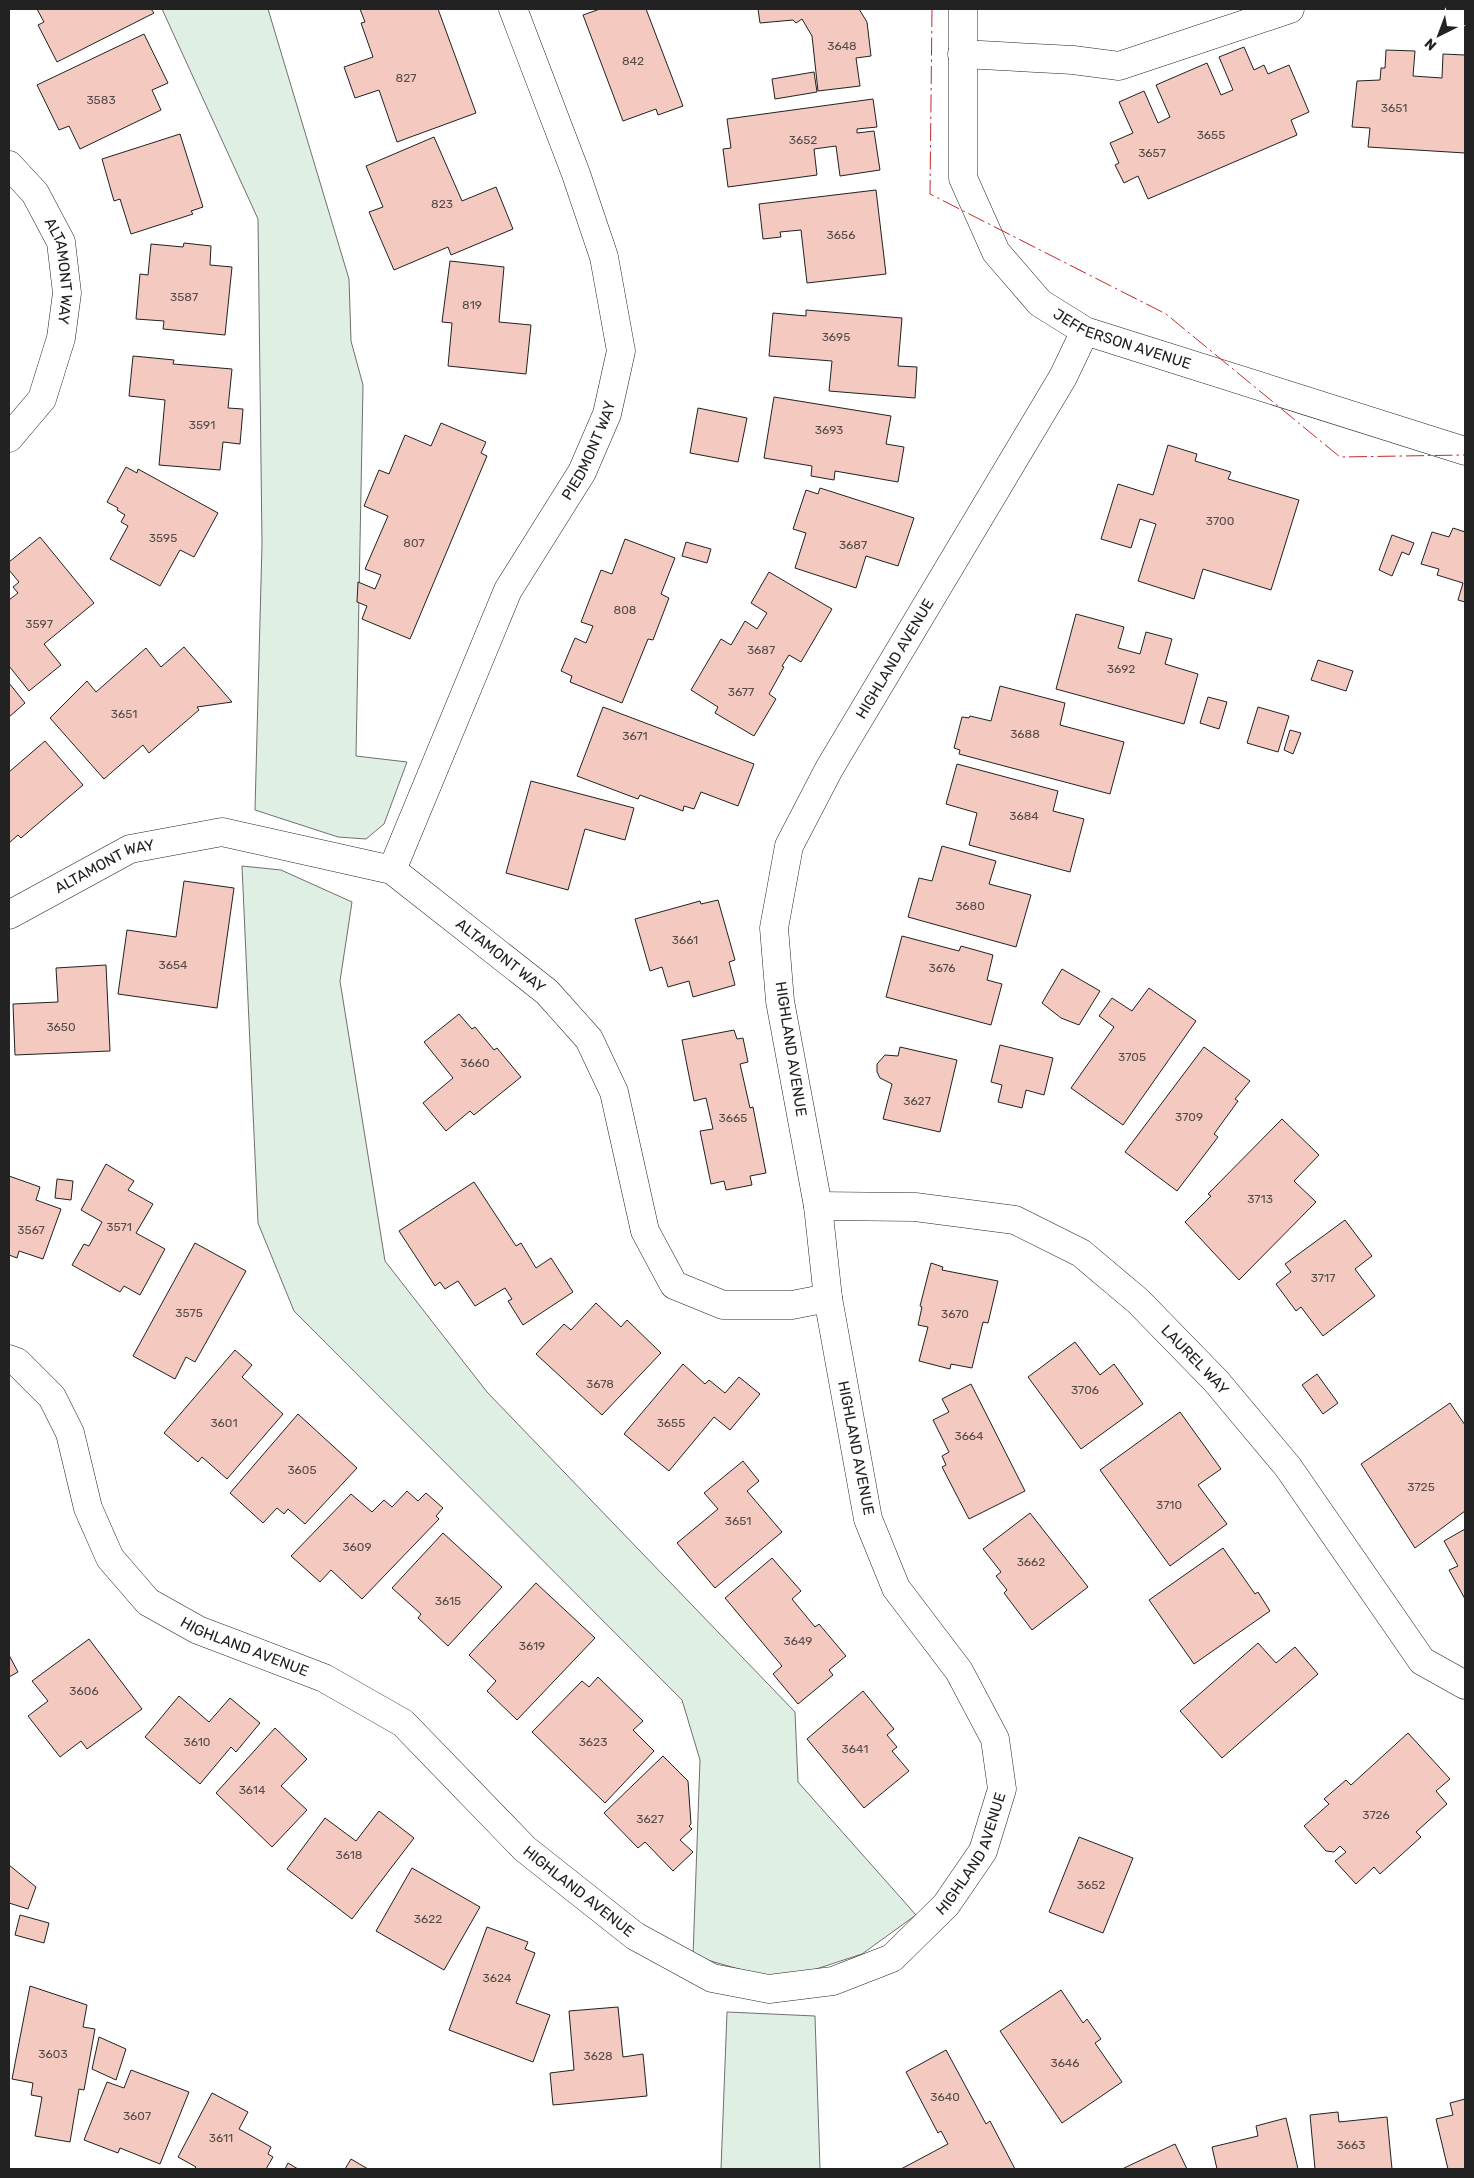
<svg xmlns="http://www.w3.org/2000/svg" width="1474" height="2178" font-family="Rubik,sans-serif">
	<rect width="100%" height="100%" fill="#fff"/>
	<path fill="#e0efe3" stroke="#6f6f6f" d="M162,9H268L349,279L351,341L363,385L356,756L407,762L384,824L366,839L338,837L255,810L262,544L258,219Z
		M242,866L281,870L352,902L340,981L385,1261L487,1392L795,1712L798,1782L916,1915L862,1954L810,1971L767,1977L693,1956L700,1760L682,1700L294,1311L258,1223Z
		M727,2012L815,2016L820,2169H721Z"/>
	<path fill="#f3c9c0" stroke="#222" d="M37,9H151L154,13L57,62L38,25L44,22Z
		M360,9H438L476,113L397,142L379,90L355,98L344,67L373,57L361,23L365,22Z
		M600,9H646L683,106L658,115L656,109L623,121L583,15Z
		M758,9H859L867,22L871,56L856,58L860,86L818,91L812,36L802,19L796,23L793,20L760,23Z
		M144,34L168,83L152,90L161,110L80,149L69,126L59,130L37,85Z
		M1244,47L1254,70L1264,65L1268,74L1289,65L1309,112L1291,120L1297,135L1148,199L1138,176L1124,183L1115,165L1119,163L1110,143L1133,133L1119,102L1144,91L1158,123L1170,117L1156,85L1207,63L1221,95L1233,90L1219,57Z
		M1386,50L1415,51L1413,76L1442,78L1443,54L1465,55V153L1368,147L1370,128L1352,127L1357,81L1380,80L1381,68H1385Z
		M814,72L817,92L775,99L772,79Z
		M873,99L877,127L857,129V133L874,131L880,170L840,176L836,146L814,149L817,175L728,187L723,149L731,148L727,119Z
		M180,134L203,207L191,211L193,214L131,234L120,199L114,201L102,159Z
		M434,137L462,201L496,187L513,229L451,255L448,247L394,270L369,212L383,207L366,166Z
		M876,190L886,274L807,283L801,230L780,232L781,237L763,239L759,204Z
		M184,243L211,246L210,265L232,267L225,335L163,329L164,321L136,319L140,274L148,275L151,244L183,247Z
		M450,261L504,267L499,322L531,325L526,374L448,366L452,323L442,322Z
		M806,310L902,318L898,366L917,367L915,398L829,391L832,361L769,356L773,313L806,316Z
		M133,356L174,360L173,364L232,369L228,408L243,409L240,444L223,442L220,470L159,465L165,400L129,396Z
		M774,397L891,416L886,444L904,447L898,482L835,471L834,480L811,476L812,466L764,458Z
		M698,408L747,418L738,462L690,453Z
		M441,423L486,442L481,453L487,456L410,639L362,619L367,606L357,602L358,582L375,589L381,575L365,569L388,516L364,506L379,470L389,474L405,435L431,446Z
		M1168,445L1197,454L1195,461L1231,472L1228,479L1299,500L1271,590L1203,569L1194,599L1138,581L1156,524L1140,519L1131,548L1101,539L1118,484L1153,495Z
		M126,467L137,473L138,469L218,513L194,557L180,550L160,586L110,559L128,526L121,522L125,515L117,510L118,508L107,502Z
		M820,488L914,518L898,566L866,556L856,588L795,568L806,533L793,529L806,490L818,494Z
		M1453,528L1465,532V602L1458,600L1463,583L1437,575L1439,569L1421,564L1432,532L1449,537Z
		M1392,535L1414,543L1409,555L1402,552L1392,576L1379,570Z
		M40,537L94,603L44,644L61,665L29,691L9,666V600L18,593L13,587L19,582L9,570V562Z
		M625,539L675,558L661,594L669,598L653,640L648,639L622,703L570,682L572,676L561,671L575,638L586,643L593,626L581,622L601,570L612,574Z
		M686,542L711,549L707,563L682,556Z
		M769,572L832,609L801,662L789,655L782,666L784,667L769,694L776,699L754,736L715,713L718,707L691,690L721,639L731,645L745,621L757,629L767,613L751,603Z
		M1076,614L1124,627L1118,648L1140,654L1146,632L1172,639L1165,664L1198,674L1184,724L1056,689Z
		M184,647L232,702L197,707L199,710L149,753L143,745L104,779L50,718L87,681L96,692L146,648L161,667Z
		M1318,660L1353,671L1346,691L1311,680Z
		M9,683L25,703L9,717Z
		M1000,686L1065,703L1060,725L1124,742L1110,794L959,754L960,750L954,748L962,717L969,718L970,716L991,721Z
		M1208,697L1227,702L1219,729L1200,723Z
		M603,707L754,764L738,806L701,792L694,809L684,806L683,811L640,795L638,799L577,776Z
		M1258,707L1289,716L1278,752L1247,743Z
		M1290,730L1301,733L1293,754L1284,750Z
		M45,741L83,785L21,838L18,835L9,843V772Z
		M957,764L1058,791L1053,811L1084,819L1070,872L969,845L977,813L946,804Z
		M531,781L634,808L625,840L585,829L568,890L506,873Z
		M942,846L996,861L989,884L1031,895L1016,947L908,917L919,878L932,881Z
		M184,881L234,888L217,1008L118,994L127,930L176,937Z
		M718,900L735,960L729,962L735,985L693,997L689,981L668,987L662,967L650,971L635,919L700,901L701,904Z
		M902,936L959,951L961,946L993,955L987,980L1002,984L991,1025L886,997Z
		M106,965L110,1051L15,1055L13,1004L58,1002L56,968Z
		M1062,969L1100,991L1079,1025L1061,1018L1042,1003Z
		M1149,988L1196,1021L1123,1125L1071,1088L1114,1027L1099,1016L1112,998L1132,1011Z
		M459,1014L472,1029L475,1027L494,1050L497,1048L521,1077L474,1115L470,1111L446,1131L423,1103L453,1078L424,1042Z
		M734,1030L737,1039L743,1038L748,1062L740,1064L750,1108L753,1107L766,1173L750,1176L752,1185L726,1190L724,1181L711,1184L700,1131L713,1129L706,1098L694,1101L682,1040Z
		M1000,1045L1053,1058L1044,1095L1026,1090L1022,1108L998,1102L1002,1085L991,1082Z
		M900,1047L957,1060L940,1132L883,1119L892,1084L880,1078L877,1072V1064L885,1055L898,1056Z
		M1204,1047L1250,1081L1235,1099L1238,1101L1214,1134L1218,1137L1177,1191L1125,1152Z
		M1282,1119L1319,1155L1294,1181L1316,1202L1239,1280L1185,1222L1211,1196L1208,1194Z
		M106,1164L134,1181L128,1190L153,1204L136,1233L165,1249L140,1295L124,1286L120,1292L72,1265L84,1244L89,1246L102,1222L81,1210Z
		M9,1176L40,1187L36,1200L61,1209L43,1259L19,1251L17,1258L9,1255Z
		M57,1179L73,1181L71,1200L55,1198Z
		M474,1182L516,1246L521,1243L536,1268L551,1258L573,1292L523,1325L508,1301L512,1299L505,1288L475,1306L458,1281L445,1289L440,1282L435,1286L399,1231Z
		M1345,1220L1372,1256L1355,1269L1375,1296L1323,1336L1301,1307L1296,1311L1276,1284L1291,1272L1285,1264Z
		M195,1243L246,1271L195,1362L186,1357L175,1379L133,1356Z
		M931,1263L943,1267L942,1270L998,1281L988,1323L983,1322L972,1368L951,1364L950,1369L919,1361L928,1327L918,1325L922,1307L920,1306Z
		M596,1303L621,1327L627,1320L661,1353L602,1415L536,1354L564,1324L571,1330Z
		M1075,1342L1100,1375L1114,1364L1143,1404L1081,1449L1028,1377Z
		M235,1350L252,1365L242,1377L283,1414L227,1479L202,1457L198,1462L164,1433Z
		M683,1364L705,1384L709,1380L725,1393L739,1377L760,1394L730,1430L714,1417L669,1471L624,1434Z
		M1317,1374L1338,1403L1323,1414L1302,1385Z
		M971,1384L1025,1491L969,1519L942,1467L946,1465L942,1456L949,1452L933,1420L949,1412L942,1399Z
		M1450,1403L1465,1425V1511L1415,1548L1361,1464Z
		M1180,1412L1221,1469L1198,1485L1227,1524L1170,1566L1100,1470Z
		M298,1414L357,1468L305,1524L288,1509L284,1514L277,1508L263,1523L230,1493Z
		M743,1461L759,1481L747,1491L782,1532L715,1588L677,1543L718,1509L704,1493Z
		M407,1491L418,1501L426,1493L443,1508L436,1516L439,1519L362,1599L331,1570L320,1582L291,1556L351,1494L372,1512L384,1500L392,1507Z
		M1030,1513L1088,1587L1032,1630L1004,1593L1007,1590L996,1576L1001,1572L983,1549Z
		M1465,1529V1599L1449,1570L1458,1566L1444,1541Z
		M443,1533L502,1587L448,1646L418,1618L421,1614L392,1588Z
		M1223,1548L1255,1594L1258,1592L1270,1611L1194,1664L1149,1600Z
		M772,1558L801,1591L792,1599L815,1627L819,1624L846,1656L829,1670L833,1675L798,1704L773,1674L782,1666L725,1598Z
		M536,1583L595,1638L517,1720L487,1691L496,1681L469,1655Z
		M89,1639L142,1709L87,1749L81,1741L60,1757L28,1716L48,1701L32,1681Z
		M1258,1643L1276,1663L1295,1647L1318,1674L1222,1758L1180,1711Z
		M9,1655L18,1672L9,1677Z
		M598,1677L643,1721L633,1730L654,1751L605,1803L532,1732L582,1681L589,1687Z
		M863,1691L894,1729L887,1735L897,1747L892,1751L909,1771L864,1808L807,1739Z
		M179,1696L209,1722L230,1698L260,1723L236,1752L231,1747L200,1784L145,1737Z
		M275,1728L307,1759L281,1786L307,1810L272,1847L216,1793Z
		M1408,1733L1450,1779L1436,1791L1447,1804L1416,1832L1421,1837L1380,1874L1374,1867L1356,1884L1335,1861L1346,1852L1340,1846L1334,1852L1326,1851L1304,1826L1329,1804L1324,1799L1346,1780L1351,1785Z
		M663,1756L688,1781L691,1824L689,1826L692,1829L680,1840L693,1852L673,1871L645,1842L638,1848L604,1813Z
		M379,1811L414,1838L352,1919L287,1869L325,1818L356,1841Z
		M1079,1837L1133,1858L1103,1933L1049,1912Z
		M9,1865L36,1887L28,1909L9,1903Z
		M412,1868L480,1907L444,1970L376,1931Z
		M20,1915L49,1923L44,1943L15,1935Z
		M487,1927L528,1942L525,1949L535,1953L516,2003L550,2015L533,2062L449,2030Z
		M30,1986L87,2005L83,2027L95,2029L84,2090L79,2089L70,2142L35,2136L42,2097L31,2095L33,2083L12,2079Z
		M1061,1990L1083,2023L1087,2019L1101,2039L1095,2043L1122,2082L1062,2123L1000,2031Z
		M618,2007L623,2057L643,2054L647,2096L553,2105L550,2073L574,2070L569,2011Z
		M99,2037L126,2049L116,2080L92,2069Z
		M946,2050L986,2124L990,2121L1015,2169H901L948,2144L941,2131L938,2133L906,2072Z
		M131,2070L189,2092L160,2164L120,2148L118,2153L84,2140L107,2082L124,2088Z
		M212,2093L248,2112L239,2129L271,2147L268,2154L273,2157L266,2169H194L196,2167L178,2157Z
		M1465,2099V2169H1448L1436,2119L1453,2115L1450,2103Z
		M1338,2112L1339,2122L1387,2117L1392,2169H1315L1310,2115Z
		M1286,2118L1298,2169H1217L1212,2147L1258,2136L1256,2126Z
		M1175,2144L1187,2169H1125L1124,2168Z
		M351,2159L368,2169H345Z
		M288,2163L298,2169H285Z"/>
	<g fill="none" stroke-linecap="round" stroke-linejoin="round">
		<defs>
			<g id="minor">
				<path id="s1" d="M963,9V178L996,252L1040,303L1085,331L1465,451"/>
				<path d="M962,54L1073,60L1119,66L1290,9"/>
				<path id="s2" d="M9,165L35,193L61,242L67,293L61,338L42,399L9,438"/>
				<path id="s3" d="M392,870L508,590L582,472L607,414L621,351L604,257L576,174L513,9"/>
				<path id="s4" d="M9,915L130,849L222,832L392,870L547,992L589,1039L614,1092L645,1231L674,1285L723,1305H792L828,1298"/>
				<path id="s5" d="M818,1206L915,1207L1015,1220L1081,1253L1138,1301L1216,1381L1288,1467L1422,1661L1465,1685"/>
				<path id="s6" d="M9,1359L17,1362L52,1397L70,1433L88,1508L110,1558L148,1602L198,1630L324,1678L403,1723L525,1849L635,1936L712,1978L769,1989L833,1981L892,1958L946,1905L983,1851L1002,1789L995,1739L959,1671L896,1588L868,1519L828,1298L818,1206L780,1001L774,928L789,846L829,769L1063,377L1085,331"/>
			</g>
		</defs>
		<use href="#minor" stroke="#222" stroke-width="29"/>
		<use href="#minor" stroke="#fff" stroke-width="28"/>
		<path stroke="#c62828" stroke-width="1" stroke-dasharray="18 4 2.5 4" stroke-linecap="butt" d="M932,9L930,194L1166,314L1340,457L1465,455"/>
	</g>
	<g text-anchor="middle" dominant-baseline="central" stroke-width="4" stroke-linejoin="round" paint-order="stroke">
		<g font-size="12" fill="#564c4a">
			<text x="842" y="46">3648</text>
			<text x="633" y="61">842</text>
			<text x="406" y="78">827</text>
			<text x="101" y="100">3583</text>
			<text x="1394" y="108">3651</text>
			<text x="1211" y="135">3655</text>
			<text x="803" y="140">3652</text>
			<text x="1152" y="153">3657</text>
			<text x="442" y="204">823</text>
			<text x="841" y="235">3656</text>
			<text x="184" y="297">3587</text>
			<text x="472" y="305">819</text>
			<text x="836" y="337">3695</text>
			<text x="202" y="425">3591</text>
			<text x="829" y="430">3693</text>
			<text x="1220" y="521">3700</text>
			<text x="163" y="538">3595</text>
			<text x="414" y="543">807</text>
			<text x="853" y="545">3687</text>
			<text x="625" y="610">808</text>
			<text x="39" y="624">3597</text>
			<text x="761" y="650">3687</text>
			<text x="1121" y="669">3692</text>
			<text x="741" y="692">3677</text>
			<text x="124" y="714">3651</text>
			<text x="1025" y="734">3688</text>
			<text x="635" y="736">3671</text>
			<text x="1024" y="816">3684</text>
			<text x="970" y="906">3680</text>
			<text x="685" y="940">3661</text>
			<text x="173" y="965">3654</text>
			<text x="942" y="968">3676</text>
			<text x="61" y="1027">3650</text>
			<text x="1132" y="1057">3705</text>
			<text x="475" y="1063">3660</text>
			<text x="917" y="1101">3627</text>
			<text x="1189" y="1117">3709</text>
			<text x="733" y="1118">3665</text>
			<text x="1260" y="1199">3713</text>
			<text x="119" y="1227">3571</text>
			<text x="31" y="1230">3567</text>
			<text x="1323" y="1278">3717</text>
			<text x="189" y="1313">3575</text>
			<text x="955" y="1314">3670</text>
			<text x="600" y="1384">3678</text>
			<text x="1085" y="1390">3706</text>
			<text x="224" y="1423">3601</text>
			<text x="671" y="1423">3655</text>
			<text x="969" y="1436">3664</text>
			<text x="302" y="1470">3605</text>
			<text x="1421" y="1487">3725</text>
			<text x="1169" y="1505">3710</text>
			<text x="738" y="1521">3651</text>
			<text x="357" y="1547">3609</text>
			<text x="1031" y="1562">3662</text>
			<text x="448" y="1601">3615</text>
			<text x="798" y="1641">3649</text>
			<text x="532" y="1646">3619</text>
			<text x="84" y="1691">3606</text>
			<text x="197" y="1742">3610</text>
			<text x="593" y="1742">3623</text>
			<text x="855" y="1749">3641</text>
			<text x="252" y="1790">3614</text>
			<text x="1376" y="1815">3726</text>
			<text x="650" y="1819">3627</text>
			<text x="349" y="1855">3618</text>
			<text x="1091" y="1885">3652</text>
			<text x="428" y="1919">3622</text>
			<text x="497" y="1978">3624</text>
			<text x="53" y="2054">3603</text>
			<text x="598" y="2056">3628</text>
			<text x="1065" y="2063">3646</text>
			<text x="945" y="2097">3640</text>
			<text x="137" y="2116">3607</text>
			<text x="221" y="2138">3611</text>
			<text x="1351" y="2145">3663</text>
		</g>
		<g font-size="15" fill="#222" stroke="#fff">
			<text stroke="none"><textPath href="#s2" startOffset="122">ALTAMONT WAY</textPath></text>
			<text stroke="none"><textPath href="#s1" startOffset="408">JEFFERSON AVENUE</textPath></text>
			<text stroke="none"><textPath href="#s3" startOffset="465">PIEDMONT WAY</textPath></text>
			<text stroke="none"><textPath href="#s6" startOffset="2570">HIGHLAND AVENUE</textPath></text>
			<text stroke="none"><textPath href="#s4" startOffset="108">ALTAMONT WAY</textPath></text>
			<text stroke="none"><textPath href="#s4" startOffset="544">ALTAMONT WAY</textPath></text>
			<text transform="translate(791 1049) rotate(81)">HIGHLAND AVENUE</text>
			<text stroke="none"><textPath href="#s5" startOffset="428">LAUREL WAY</textPath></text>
			<text transform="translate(856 1448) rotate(79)">HIGHLAND AVENUE</text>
			<text stroke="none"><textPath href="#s6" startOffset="395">HIGHLAND AVENUE</textPath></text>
			<text stroke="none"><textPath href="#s6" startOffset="1294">HIGHLAND AVENUE</textPath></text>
			<text stroke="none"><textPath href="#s6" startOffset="815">HIGHLAND AVENUE</textPath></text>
		</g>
	</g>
	<rect width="1474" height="2178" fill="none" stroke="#222222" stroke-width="20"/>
	<g transform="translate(1439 35) rotate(222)" stroke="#ffffff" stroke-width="4" paint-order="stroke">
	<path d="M0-4L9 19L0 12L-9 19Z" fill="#222222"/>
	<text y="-8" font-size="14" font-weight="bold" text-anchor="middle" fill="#222222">N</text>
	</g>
</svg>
